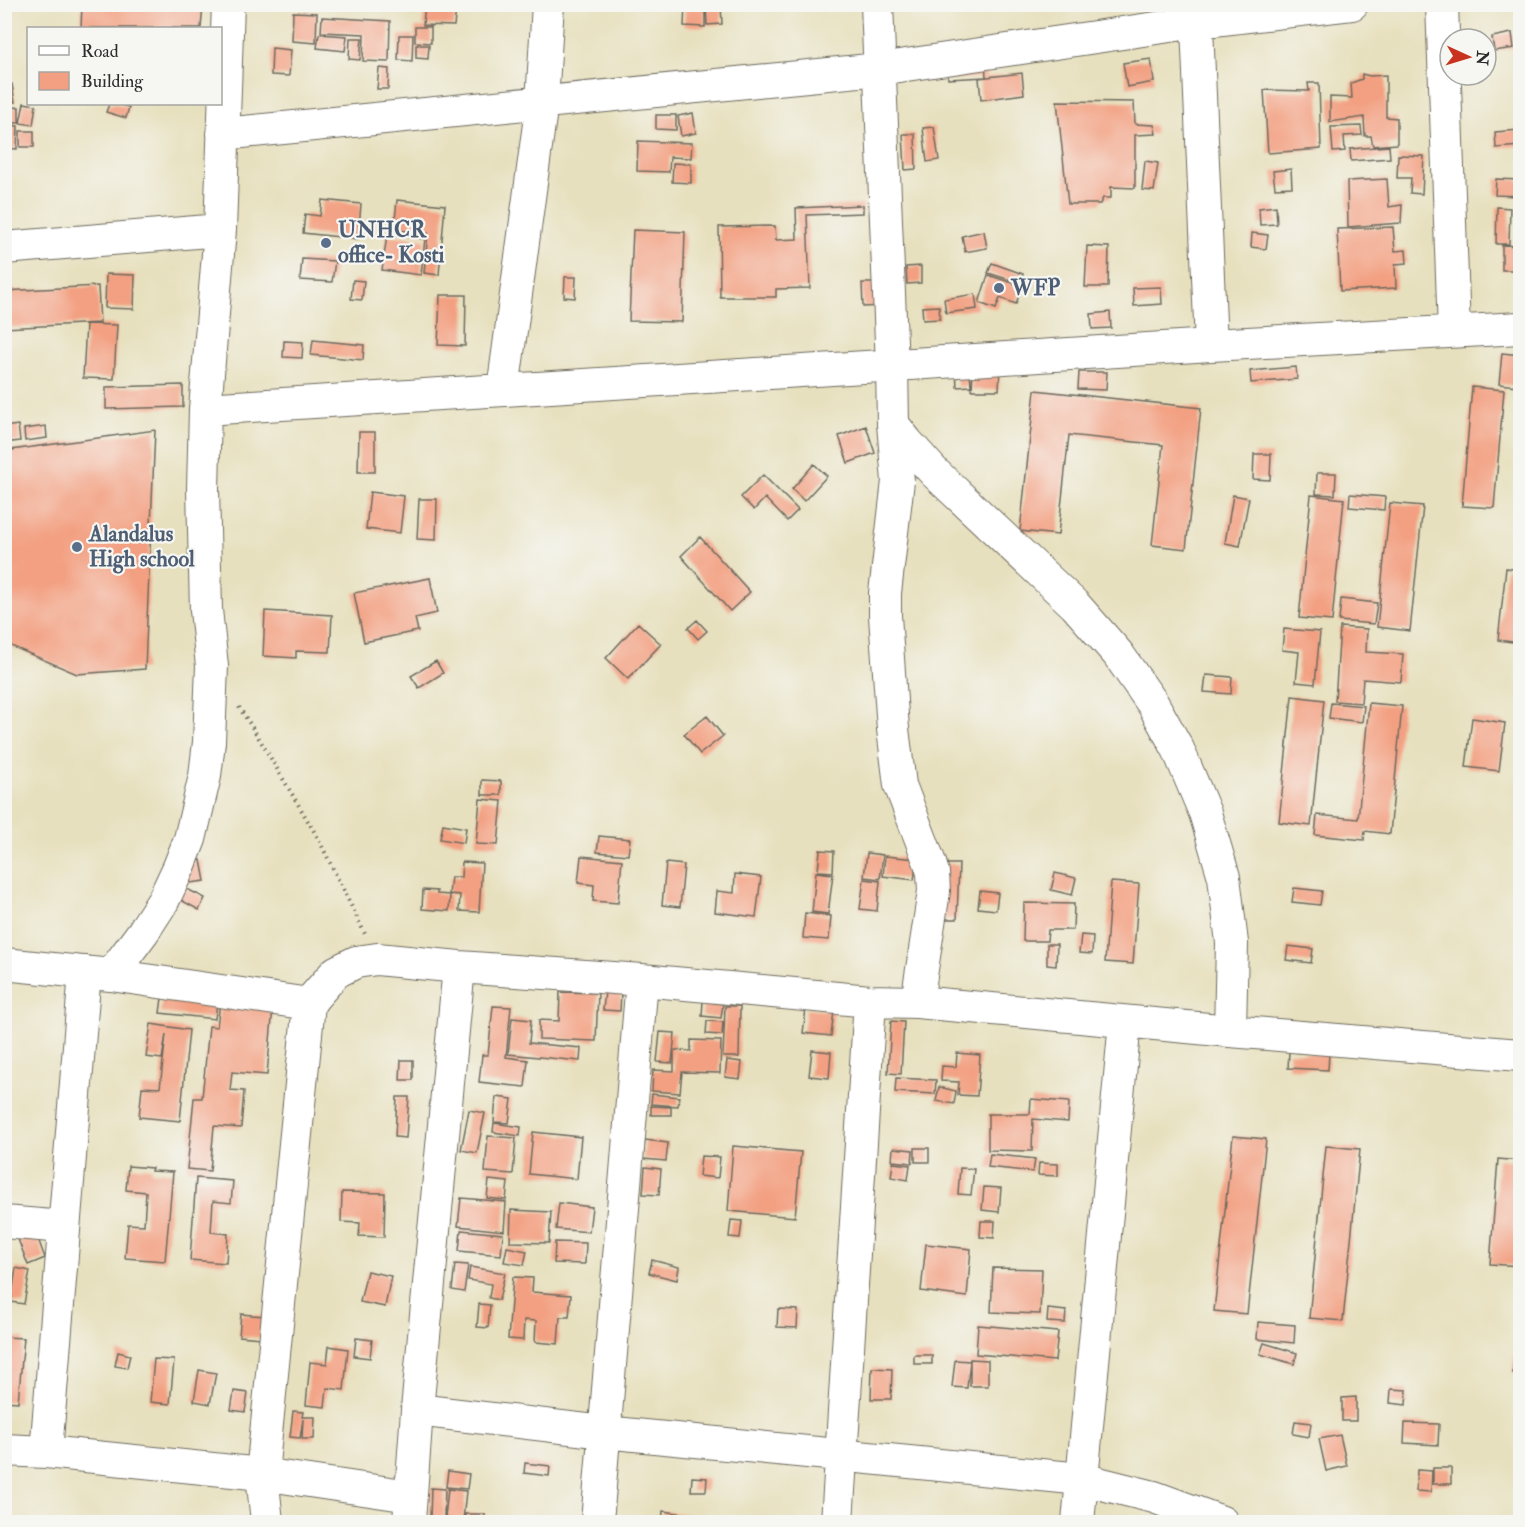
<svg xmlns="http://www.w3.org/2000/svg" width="1525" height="1527" font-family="'IM FELL Double Pica',serif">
	<rect width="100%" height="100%" fill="#f6f6f2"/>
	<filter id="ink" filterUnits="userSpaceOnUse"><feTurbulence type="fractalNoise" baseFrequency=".0167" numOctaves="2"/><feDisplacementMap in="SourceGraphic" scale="12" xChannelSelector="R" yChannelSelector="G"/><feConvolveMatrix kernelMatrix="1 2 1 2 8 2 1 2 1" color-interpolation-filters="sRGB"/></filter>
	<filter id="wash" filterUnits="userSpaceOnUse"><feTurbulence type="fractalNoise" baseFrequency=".008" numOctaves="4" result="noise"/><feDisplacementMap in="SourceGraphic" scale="24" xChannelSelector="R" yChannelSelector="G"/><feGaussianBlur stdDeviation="1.35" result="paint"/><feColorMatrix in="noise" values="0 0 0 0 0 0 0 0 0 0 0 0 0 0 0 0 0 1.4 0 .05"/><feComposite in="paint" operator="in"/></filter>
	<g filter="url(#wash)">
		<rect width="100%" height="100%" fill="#e7e0be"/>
		<g id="blocks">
			<path fill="#f3a082" d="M82,4H203L201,28H81Z
				M425,4H441L440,7L456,9L454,26L423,25Z
				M685,4H705V27L684,26Z
				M706,4H721L722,24L707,25Z
				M293,12L317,13L316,43L292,41Z
				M322,17L390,21L389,62L363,61L364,34L321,32Z
				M415,27H431V43L415,42Z
				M1512,33L1514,48L1494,51L1492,37Z
				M319,34L347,36L345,51L317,48Z
				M399,35H413L412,61L398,60Z
				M350,38H362L360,60L349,59Z
				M416,45H429L428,59L416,58Z
				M272,48L291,50L289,76L271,75Z
				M985,59L986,77L948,79L947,62Z
				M1151,59L1154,82L1127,87L1123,63Z
				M379,68L389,69L388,89H377Z
				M1022,73L1024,94L981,100L979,78Z
				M1362,74L1370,76L1386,75V117L1397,118V144L1373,146L1371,136H1365L1364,117L1330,122V97L1352,98L1351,83L1362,79Z
				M1308,83H1319L1321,149L1268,153L1264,90L1309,91Z
				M12,84L15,102L4,103V85Z
				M1057,101L1134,102L1135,124L1154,125L1156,134L1135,135V188L1111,187V198H1103L1100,204H1068Z
				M24,103L36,105L33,125L20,123Z
				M109,104H117L129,107L126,118L106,112Z
				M19,107V123H4V108Z
				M693,113L696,133L681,136L678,116Z
				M656,115H676V130L656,129Z
				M4,125L18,126L17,149L4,148Z
				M1361,126L1362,135L1344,136L1345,151L1333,152L1331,127Z
				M934,127L939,160L927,162L923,128Z
				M1520,130V146L1496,148L1495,132Z
				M20,131H34V147H20Z
				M903,134H915L916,169L905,170Z
				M638,141L692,143L691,158L670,157L669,172L637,171Z
				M1389,146L1390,158L1351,161L1350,149Z
				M1398,155L1424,156L1422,194L1410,193L1411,178H1397Z
				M1145,161L1158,163L1154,191L1142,190Z
				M673,163L691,164V183L672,182Z
				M1291,169L1292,187L1275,188L1273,171Z
				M1387,179L1389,207L1402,205L1401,223L1348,227L1347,181Z
				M1496,179L1520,180V196L1495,195Z
				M322,200L361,204L358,239L303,233L305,214L320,216Z
				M397,200L445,205L439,275L424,273L428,233L394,230Z
				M863,205V213L807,215L810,288L776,289V297H720L719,227L775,226L776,240L797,239L796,208Z
				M1276,206L1277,224L1260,225L1259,208Z
				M1497,207L1510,208L1509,244H1496Z
				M1393,227L1395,251L1406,250L1407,263L1395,264L1396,288L1340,291L1337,229Z
				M633,230L685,232L682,322L629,321Z
				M984,231L987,248L965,252L962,236Z
				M1252,233L1268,235L1266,249L1251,247Z
				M387,235L425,239L421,275L382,270Z
				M1502,245L1520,246V270H1502Z
				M1087,246L1109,247L1108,287H1085Z
				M302,259L335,261L332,282L300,280Z
				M992,263L1023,274L1020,283L988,273Z
				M921,266V283L907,284L906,267Z
				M106,274L135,275L134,309L105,308Z
				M988,275L1022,286L1016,304L1000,298L996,309L979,303Z
				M565,277H576L575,298L564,297Z
				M353,280L364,281L362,300L351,299Z
				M862,283H882L883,306L863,307Z
				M98,286L100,323L4,328V291Z
				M1161,287L1162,304L1134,306L1133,288Z
				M975,294L977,309L946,313L944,299Z
				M440,295H466L465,346L438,345Z
				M939,306L940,319L923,320L922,307Z
				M1110,312L1111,328L1092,329L1091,314Z
				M86,324L117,325L114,379L83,378Z
				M313,340L364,345L363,360L311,355Z
				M284,341L303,342L302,358L283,357Z
				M1502,353L1520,355L1518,386L1499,384Z
				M1296,367L1297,379L1251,383L1250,371Z
				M970,368L971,386L957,387L956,369Z
				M973,368L1000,369L999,390H972Z
				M1079,372H1107L1106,390L1078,389Z
				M183,385V407L106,409V387Z
				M1472,387L1504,390L1494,508L1462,506Z
				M1035,390L1201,408L1186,549L1152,545L1163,445L1069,435L1058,535L1020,531Z
				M18,425L20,441L4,443V427Z
				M46,426L47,438L25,441L24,429Z
				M866,426L875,453L848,463L839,436Z
				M155,430L145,669L77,674L4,643V451Z
				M359,432H375V472H358Z
				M1254,454H1271L1270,480L1253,479Z
				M814,464L827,476L804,501L792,489Z
				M1317,473H1336L1335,495L1316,494Z
				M763,475L798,510L787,521L765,498L754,510L741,497Z
				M370,492L404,496L400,533L366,529Z
				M1350,494L1385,497L1384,510L1349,507Z
				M1233,495L1249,498L1240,546L1225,543Z
				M1311,495L1344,499L1332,621L1299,618Z
				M419,499H437L436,540L417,539Z
				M1390,503L1423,506L1410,631L1377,627Z
				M700,537L750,592L730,611L681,556Z
				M1506,568L1520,570V643L1498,640Z
				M430,578L437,613L415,618L418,631L364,642L354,593Z
				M1341,599L1377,603L1374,624L1339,621Z
				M265,611L332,615L330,652L296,651V658L263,656Z
				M697,620L707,631L698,639L688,628Z
				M638,623L661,644L628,679L606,658Z
				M1340,627L1367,629L1366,652L1403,654L1401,682L1363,679L1361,703L1335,701Z
				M1284,629L1320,632L1315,684L1296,682L1299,652L1282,650Z
				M436,661L443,673L419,688L411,676Z
				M1206,675L1232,677L1231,694L1204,692Z
				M1292,696L1324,700L1311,826L1279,822Z
				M1331,703L1364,706L1362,722L1329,718Z
				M1369,703L1402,706L1390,834L1365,831L1364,840L1315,835L1317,815L1358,819Z
				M707,716L723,736L700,754L684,734Z
				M1472,718L1505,723L1499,771L1466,767Z
				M482,780L501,781V795H482Z
				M480,799L502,801L498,845L476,844Z
				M443,824L466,828L464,843L440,839Z
				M599,836L630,839L628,855L597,852Z
				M820,850L834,851L833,872L818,871Z
				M867,853L883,855L880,879L864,877Z
				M581,856L622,860L618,903L593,901L594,885L578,883Z
				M885,856L917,859L914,880L883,876Z
				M201,860L205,881L190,883L186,862Z
				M462,862L482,863L479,912L459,911L460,895L449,894L451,877H461Z
				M666,863L684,865L680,907L662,905Z
				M944,864H959L957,919H943Z
				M816,872L833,874L828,914L812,912Z
				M1055,873L1076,878L1072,895L1051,890Z
				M735,874L761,877L756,917L715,912L717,891L734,893Z
				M864,879L880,881L877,911L860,909Z
				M1111,882L1139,884L1133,964L1105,962Z
				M183,887L205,898L199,910L177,898Z
				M1294,888L1322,891L1320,905L1292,902Z
				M423,890L437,891V894L450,895L449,911L422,909Z
				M980,891L998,893L996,910L978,908Z
				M1024,903L1074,904L1073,930H1048L1047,941H1023Z
				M805,913L831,916L829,940L803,938Z
				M1081,935L1093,936L1092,954L1079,953Z
				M1047,944H1057L1056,966L1047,965Z
				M1288,946L1313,949L1311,963L1286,960Z
				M605,991L621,993L620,1011L603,1010Z
				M560,992L598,993L596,1041L539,1039V1020L559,1021Z
				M162,998L217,1004L215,1019L160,1013Z
				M703,1001L723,1004L721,1018L702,1016Z
				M220,1002L273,1007L267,1075L232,1072L230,1090L244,1091L241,1128L214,1126L210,1171L187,1169L194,1098H202L209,1026L217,1027Z
				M493,1006L511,1007L506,1057L528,1060L525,1087L479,1082L482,1055H488Z
				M725,1006H740L739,1057H723Z
				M806,1009L834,1011L831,1036L803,1033Z
				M512,1018L531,1020L529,1043L581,1048L580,1061L508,1054Z
				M707,1021L723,1022L722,1035L706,1034Z
				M891,1021L904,1022L901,1074L888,1073Z
				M151,1024L189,1030L180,1121L139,1117L142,1087L160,1088L166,1034L162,1059L146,1057Z
				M660,1032L675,1033L672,1063L657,1062Z
				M691,1040L721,1041L720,1073L682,1072L680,1093L652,1091L653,1070L674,1071V1050L691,1051Z
				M812,1050L831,1052L829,1078L809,1076Z
				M1289,1052L1329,1054L1328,1070L1288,1068Z
				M957,1053L980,1055L977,1096L958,1095L959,1082L941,1081L942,1066L956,1067Z
				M401,1060H413V1080H400Z
				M727,1060L742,1062L740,1079L725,1077Z
				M896,1078L936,1080L935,1094L895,1092Z
				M939,1087L956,1091L954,1104L936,1101Z
				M652,1094L679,1097L678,1106L651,1104Z
				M397,1097H409L406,1138L395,1137Z
				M496,1097L512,1099L509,1123L494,1122Z
				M1031,1099L1069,1102L1068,1122L1033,1119L1032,1151L988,1150V1114H1030Z
				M651,1106L671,1107V1115H651Z
				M469,1110L485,1113L477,1153L461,1150Z
				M494,1123L521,1127L520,1136L493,1132Z
				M533,1132L581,1137L577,1179L529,1174Z
				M488,1136L516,1138L513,1174L485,1172Z
				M1233,1136L1266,1139L1247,1314L1214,1311Z
				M645,1140L668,1143L666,1161L643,1159Z
				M733,1146L801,1152L795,1217L728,1211Z
				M1326,1146L1360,1149L1343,1321L1309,1318Z
				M893,1148L913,1150L912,1163L892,1161Z
				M915,1148H929V1162H915Z
				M990,1154L1035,1159L1033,1172L988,1167Z
				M701,1156L720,1157L718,1178L699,1176Z
				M1498,1159L1520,1161V1266L1490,1264Z
				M893,1163L910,1165L908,1180L891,1177Z
				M1039,1163L1058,1164V1176L1038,1175Z
				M128,1166L152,1168L151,1171L173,1172L165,1261L125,1258L128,1224L144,1225L146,1192L126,1190Z
				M645,1167L661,1169L659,1195L643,1194Z
				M960,1168L974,1169L971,1195L958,1194Z
				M196,1178L233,1181L231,1203L213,1201L211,1232L228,1234L226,1263L190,1260Z
				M489,1180L508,1182L506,1200L487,1198Z
				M984,1187L1001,1188L999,1212L982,1210Z
				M342,1192L385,1193L384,1237L359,1236L360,1223L341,1222Z
				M461,1198L506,1202L504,1231L458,1226Z
				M559,1203L592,1207L589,1232L556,1229Z
				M511,1210L551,1212L549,1243L510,1242Z
				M731,1220L742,1221L740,1238L729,1237Z
				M981,1221H995L994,1238L980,1237Z
				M32,1222L45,1258L28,1265L14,1229Z
				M461,1230L503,1234L501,1255L459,1251Z
				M555,1242L586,1243L585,1264L554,1263Z
				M926,1244L971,1249L967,1297L921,1291Z
				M507,1247L527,1251L524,1265L504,1262Z
				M652,1260L679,1267L677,1280L649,1273Z
				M455,1264L468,1265L464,1292L452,1290Z
				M470,1267L505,1273L499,1300L489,1298L491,1284L468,1280Z
				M16,1268L30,1271L24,1304L11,1302Z
				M993,1268L1042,1269L1040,1314L991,1312Z
				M367,1271L391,1276L385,1307L360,1302Z
				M513,1277L533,1278L532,1292L571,1295L569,1317H560L558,1344L535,1342L536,1321L524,1320L523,1340L508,1339Z
				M479,1304L490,1305L488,1328L477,1327Z
				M778,1309L798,1310L797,1328L777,1327Z
				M1048,1309L1066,1311L1065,1323L1047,1322Z
				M241,1314L264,1316L261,1338L239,1336Z
				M1258,1322L1295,1325L1294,1343L1257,1339Z
				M978,1325L1058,1332L1055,1361L976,1354Z
				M4,1337L24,1338L18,1402L4,1401Z
				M356,1338L372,1340L370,1358L354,1356Z
				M1264,1343L1297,1353L1294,1364L1260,1354Z
				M329,1346L348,1349L344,1390L327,1388L325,1407L306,1405L310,1362L327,1364Z
				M1515,1346L1520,1347V1373H1513Z
				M118,1352L130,1355L127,1368L115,1366Z
				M914,1355H932V1364H914Z
				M154,1359L174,1360L170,1404L150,1402Z
				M970,1359L988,1360V1386H970Z
				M955,1360L970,1361L967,1388L952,1387Z
				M872,1368L892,1369L891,1399H871Z
				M199,1370L216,1373L210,1404L194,1401Z
				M1391,1389L1407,1390L1406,1405L1390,1403Z
				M234,1391L248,1393L245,1412L231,1410Z
				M1356,1397V1421H1342V1398Z
				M293,1411L303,1412L302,1417H315L314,1439H302L303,1419L300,1438L290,1437Z
				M1295,1421L1311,1423L1309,1437L1293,1434Z
				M1405,1423L1439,1424L1438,1445L1404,1443Z
				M1340,1435L1347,1466L1326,1471L1319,1439Z
				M525,1463L550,1466L549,1476L524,1473Z
				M1433,1468H1451V1484H1433Z
				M1417,1470L1432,1471L1431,1492L1416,1491Z
				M448,1471L469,1474L467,1489L446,1487Z
				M692,1477L707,1478L706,1491H691Z
				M431,1488L445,1489L444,1518H430Z
				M448,1489L466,1491L463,1520L445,1518Z
				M663,1511L692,1515V1522H662Z
				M465,1514H485V1522H465Z"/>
		</g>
	</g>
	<g filter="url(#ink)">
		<use href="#blocks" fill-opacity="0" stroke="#6d6a5e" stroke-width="1.5"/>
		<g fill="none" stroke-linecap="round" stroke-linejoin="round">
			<defs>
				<path id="minor" d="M877,4L892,366L893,424L898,481L885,593V616L893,729L900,785L930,863L933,873L934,891L917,1002
					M1196,4L1211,345
					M1442,4L1454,331
					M223,134L879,69L1197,22L1352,4
					M4,248L220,230
					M503,390L542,102L548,4
					M205,409L1211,345L1520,328
					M893,424L907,442L934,472L1075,605L1118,654L1153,704L1178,749L1205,813L1224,877L1232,943L1230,1031
					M4,964L111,975L309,1004
					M111,975L143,932L163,901L179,867L190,839L205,776L209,742L212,666L206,610L203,489L205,409L220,230L228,4
					M4,1222L64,1227
					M417,1410L604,1432L1082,1479L1154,1497L1222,1522
					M4,1450L46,1452L262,1474L410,1496
					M46,1452L85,972
					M267,1522L262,1474L309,1004L314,997L336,972L356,962L377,959L459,967L642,980L870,1001L917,1002L1230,1031L1520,1055
					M409,1522L417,1410L459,967
					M597,1522L642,980
					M837,1522L870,1001
					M1078,1522L1125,1022"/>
			</defs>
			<use href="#minor" stroke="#6d6a5e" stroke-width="34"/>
			<path stroke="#6d6a5e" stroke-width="4" stroke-dasharray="1.5 4.5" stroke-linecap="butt" d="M239,707L257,735L318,838L365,934"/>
			<use href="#minor" stroke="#fff" stroke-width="32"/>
		</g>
	</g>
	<g fill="#5c6f8a" stroke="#f6f6f2" stroke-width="2">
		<circle cx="326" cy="243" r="6"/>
		<circle cx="999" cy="288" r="6"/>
		<circle cx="77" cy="547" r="6"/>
	</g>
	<g text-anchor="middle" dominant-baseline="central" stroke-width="4.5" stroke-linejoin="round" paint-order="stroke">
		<g font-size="22" font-weight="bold" fill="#4e5e75" stroke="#f6f6f2" text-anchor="start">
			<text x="338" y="230">UNHCR<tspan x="338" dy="25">office- Kosti</tspan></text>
			<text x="1011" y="288">WFP</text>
			<text x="89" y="534">Alandalus<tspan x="89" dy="25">High school</tspan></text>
		</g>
	</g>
	<rect width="1525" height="1527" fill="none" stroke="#f6f6f2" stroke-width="24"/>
	<rect x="27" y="27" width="195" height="78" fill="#f6f6f2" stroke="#a5a5a2" stroke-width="1.5"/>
	<rect x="39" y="46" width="30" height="9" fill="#ffffff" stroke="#a5a5a2" stroke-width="1.5"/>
	<text x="81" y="57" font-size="18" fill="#2b2b2b">Road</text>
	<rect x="39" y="72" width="30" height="18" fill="#f3a082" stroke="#a5a5a2" stroke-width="1.5"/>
	<text x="81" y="87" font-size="18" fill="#2b2b2b">Building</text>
	<g transform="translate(1468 57) rotate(94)"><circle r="28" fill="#f6f6f2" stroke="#a5a5a2" stroke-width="1.5"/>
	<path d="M0-4.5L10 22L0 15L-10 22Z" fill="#c8321e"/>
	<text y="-9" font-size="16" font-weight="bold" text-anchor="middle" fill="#2b2b2b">N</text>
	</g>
</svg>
